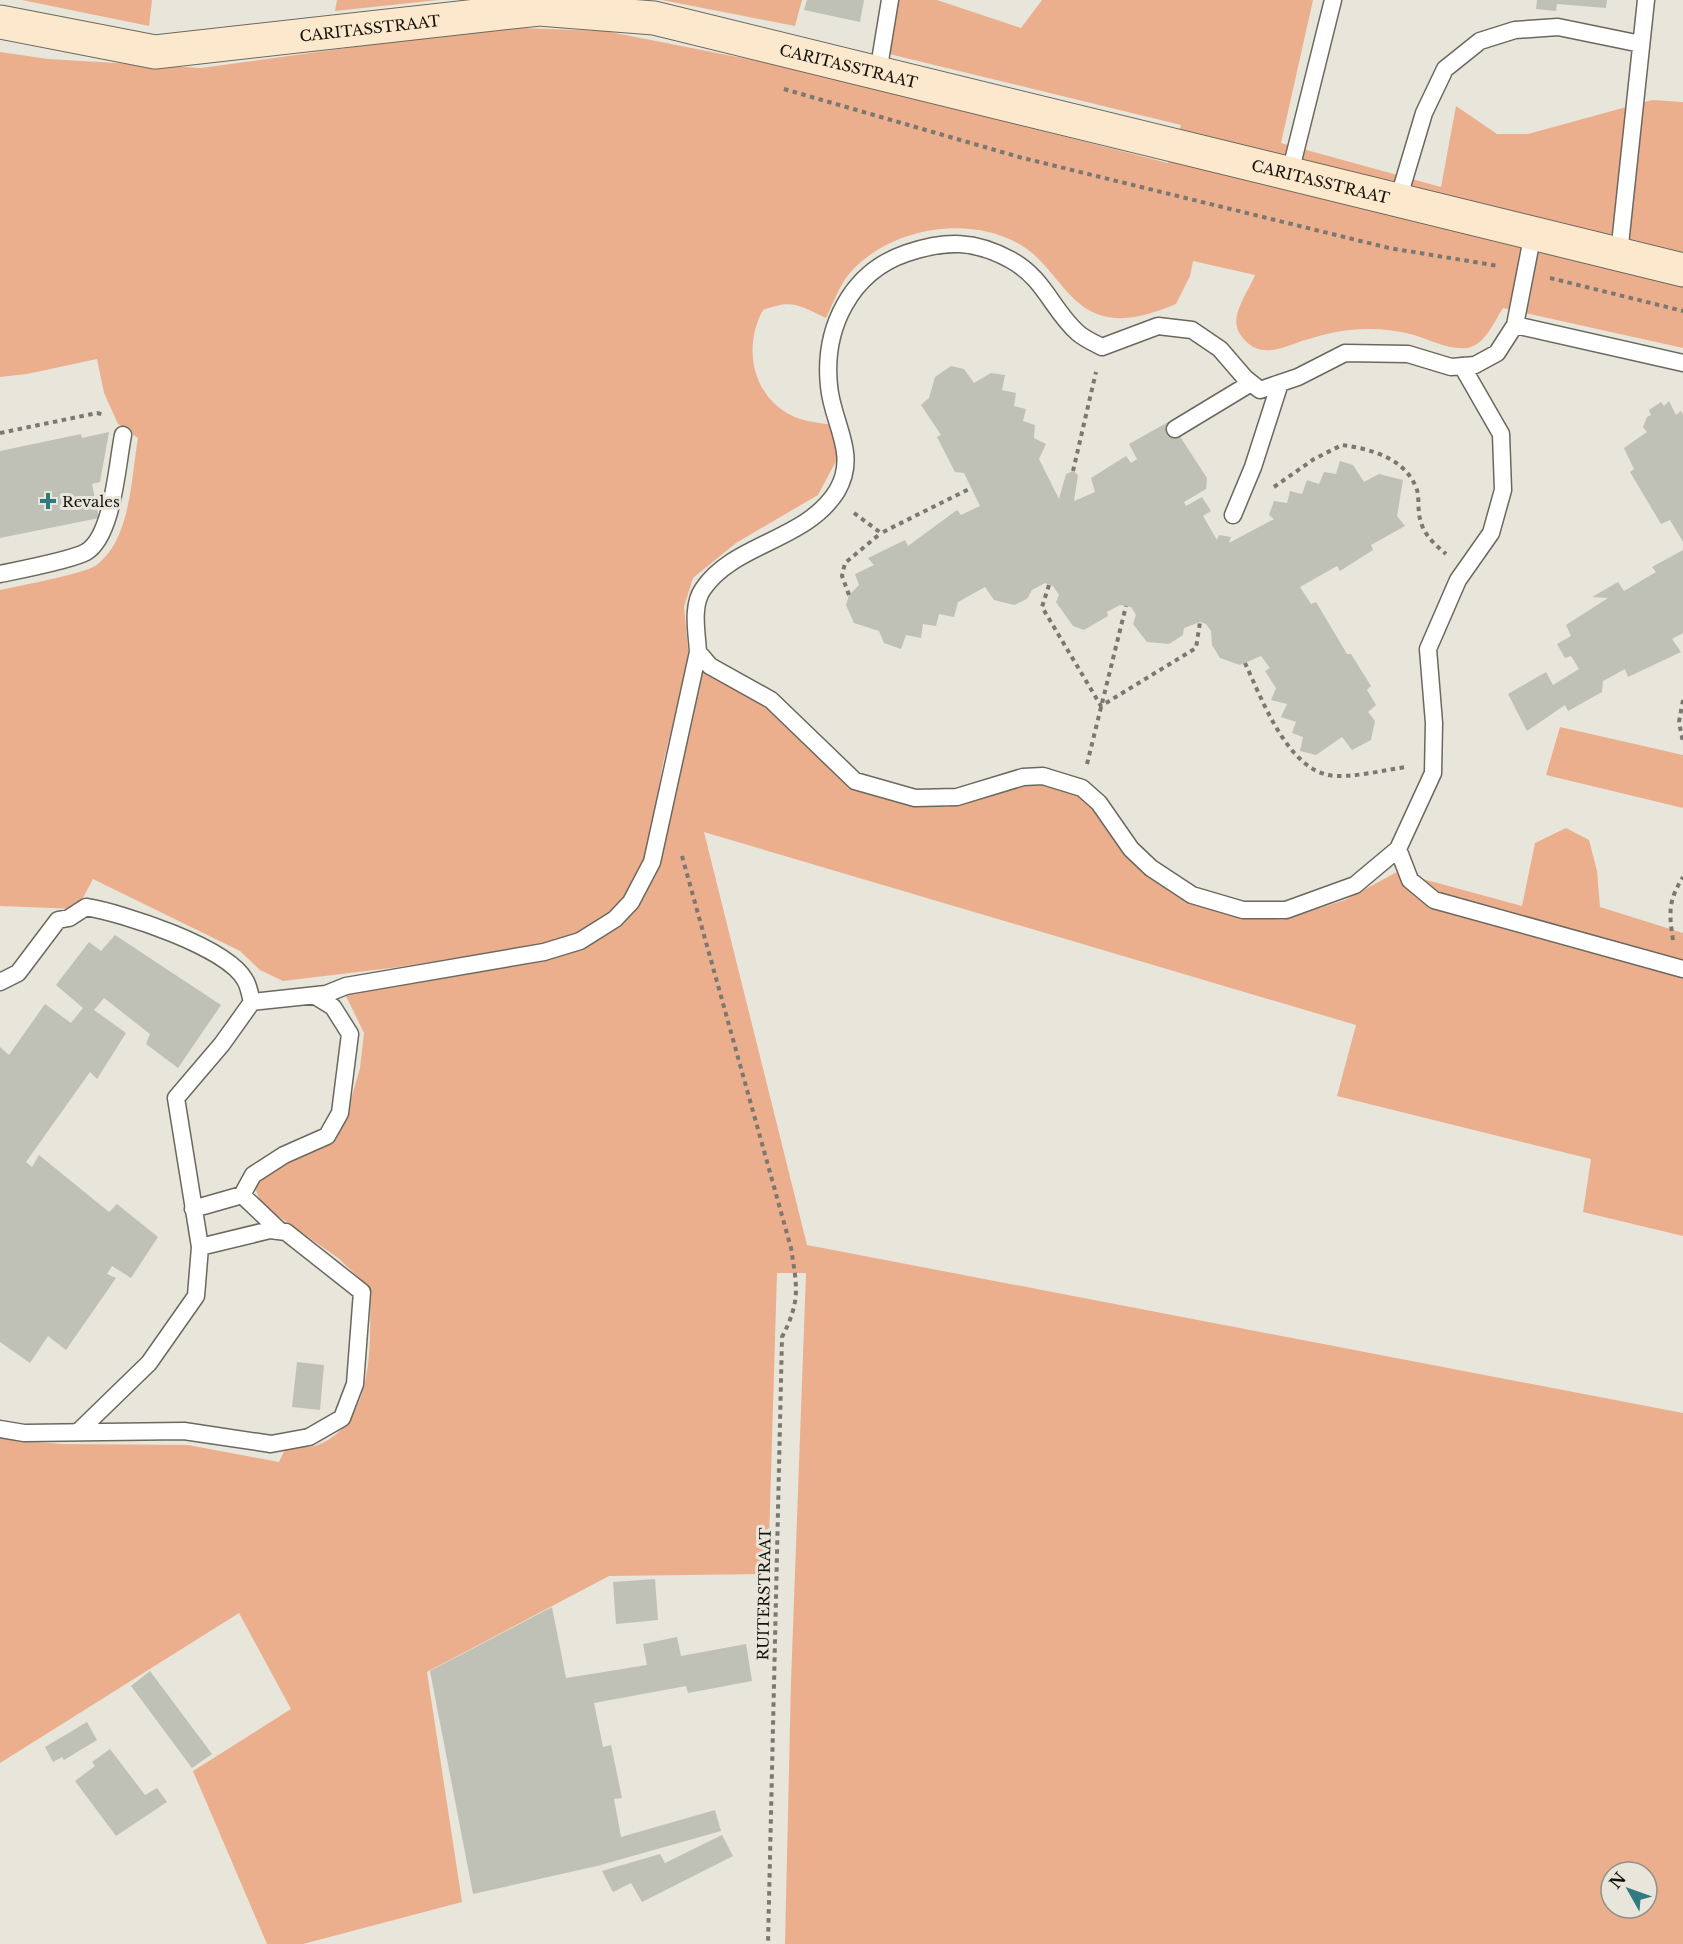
<svg xmlns="http://www.w3.org/2000/svg" width="1683" height="1944" font-family="'Libre Baskerville',serif">
	<rect width="100%" height="100%" fill="#e8e5da"/>
	<path fill="#ecaf8d" fill-rule="evenodd" d="M22,0H152L149,26Z
		M337,0H438L335,11Z
		M662,0H802L795,26Z
		M899,0H937L1021,28L1042,0H1313L1281,143L1441,187L1456,106L1497,134H1528L1652,100L1683,102V348L1503,308C1494,322 1485,345 1467,348C1448,350 1431,340 1414,335C1392,329 1372,328 1350,330C1336,331 1319,336 1305,340C1281,348 1258,361 1240,334C1228,317 1249,291 1255,275L1193,261L1190,276L1176,304C1151,314 1124,324 1097,314C1066,302 1051,264 1024,247C972,213 889,227 849,274C839,286 833,304 826,318C798,305 793,299 763,310C741,350 754,403 800,419C810,422 822,423 833,425L837,440L836,461L818,495L736,543L693,578L684,607L689,660L663,763L645,866L618,906L586,929L549,943L399,967L283,981L260,970L240,951L93,879L77,909L0,906V590C18,586 83,574 95,566C131,541 131,478 138,438L118,424L104,393L97,359L27,374L0,377V52L48,59L201,68L405,40L521,28L605,31L803,70L1168,163L1181,125L881,52Z
		M710,672L740,692L776,711L846,783L880,797L948,807L1028,781L1049,784L1083,797L1173,891L1204,908L1282,920L1345,900L1397,872L1522,906L1535,843L1566,828L1589,840L1597,871L1600,907L1683,933V1236L1583,1212L1591,1159L1337,1096L1356,1025L704,832L807,1245L1683,1413V1944H785L791,1682L806,1273H777L768,1574L609,1576L427,1672L462,1902L303,1944H267L193,1771L291,1709L239,1613L0,1763V1439L62,1444L188,1445L279,1462L287,1445C295,1446 307,1448 315,1446C377,1425 370,1339 370,1288L338,1258L261,1204L256,1190L258,1180L347,1113L360,1068L364,1033L345,994L547,960C602,943 628,926 656,875L701,673ZM1611,1872H1647V1908H1611Z
		M1560,727L1683,755V808L1546,775Z"/>
	<path fill="#bfc1b6" d="M807,0H864L860,22L804,10Z
		M1537,0H1607L1606,8L1557,4L1556,11L1536,9Z
		M951,366L964,369L974,383L991,373L1005,375L1002,390L1016,393L1014,406L1026,409L1023,421L1035,425L1034,438L1046,444L1039,459L1059,499L1066,474L1073,471L1078,475L1074,501L1095,492L1091,478L1126,456L1131,463L1137,459L1129,444L1170,421L1207,478L1206,489L1184,502L1186,506L1202,497L1211,511L1203,516L1217,540L1219,535L1231,537L1229,543L1274,519L1269,515L1274,501L1287,503L1290,491L1302,494L1307,480L1319,484L1324,472L1336,474L1340,461L1353,465L1364,482L1379,474L1403,480L1397,516L1405,526L1371,545L1373,550L1340,571L1337,566L1300,587L1311,604L1316,602L1347,654H1351L1371,686L1367,690L1376,705L1368,712L1375,721L1371,740L1352,750L1342,737L1316,755L1300,751L1303,737L1292,733L1296,722L1281,717L1287,704L1271,700L1276,688L1265,671L1270,668L1261,656L1240,665L1220,658L1212,645L1211,631L1206,624L1200,622L1184,628L1183,635L1169,644L1147,642L1133,624L1136,615L1131,607L1120,605L1107,612L1108,616L1084,630L1073,626L1056,602L1059,595L1053,586L1045,583L1032,590L1027,599L1014,605L994,600L985,587L958,602L954,617L939,614L936,626L923,624L921,638L906,635L901,649L884,643L879,631L854,623L846,605L849,595L859,585L855,574L874,565L868,558L905,540L908,546L957,510L961,515L980,506L964,473L955,472L937,437L941,435L921,405L929,398L935,377Z
		M1669,401L1676,415L1681,411L1683,415V542L1670,520L1661,524L1630,472L1634,469L1624,448L1647,432L1643,427L1647,417L1651,415L1649,410L1661,402L1664,406Z
		M109,432L100,482L92,484L99,518L0,538V451L81,434L82,438Z
		M1683,550V633L1672,639L1681,652L1628,677L1625,669L1603,681L1602,692L1568,711L1565,705L1527,731L1508,694L1546,672L1553,685L1579,669L1571,656L1565,658L1557,644L1571,636L1566,625L1608,598L1592,597L1618,582L1624,591L1656,572L1652,567Z
		M115,935L221,1005L178,1068L146,1044L150,1034L104,998L94,1010L126,1033L97,1079L90,1072L26,1162L32,1167L39,1155L109,1212L117,1204L158,1237L131,1278L112,1266L107,1274L116,1278L66,1350L48,1336L30,1363L0,1342V1047L9,1055L45,1004L71,1023L83,1008L56,985L89,942L101,951Z
		M297,1362L324,1365L320,1410L292,1407Z
		M655,1579L658,1620L616,1624L613,1582Z
		M552,1607L566,1678L647,1665L643,1644L677,1637L681,1656L746,1644L752,1681L688,1693L686,1686L594,1703L603,1747L611,1745L622,1798L614,1799L621,1837L715,1810L721,1831L597,1866L473,1894L430,1671Z
		M150,1671L212,1754L192,1768L131,1686Z
		M87,1722L97,1740L64,1760L62,1757L53,1762L45,1747Z
		M110,1749L145,1795L157,1788L167,1802L116,1836L75,1781L95,1766L92,1762Z
		M722,1835L733,1856L642,1902L631,1883L613,1892L602,1871L660,1854L665,1863Z"/>
	<g fill="none" stroke-linecap="round" stroke-linejoin="round">
		<defs>
			<path id="lane" d="M878,73L890,0
				M1290,173L1333,0
				M1398,200L1424,113L1445,69L1480,41L1515,30L1558,27L1641,44
				M1619,254L1646,0
				M1515,325L1683,363
				M1175,429L1251,383
				M1233,515L1253,467L1280,383
				M0,574C19,570 72,560 86,552C113,536 117,465 123,435
				M698,652L710,666L771,700L855,781L915,798L957,797L1023,777L1043,776L1082,788L1099,803L1131,849L1151,868L1192,895L1243,910H1286L1355,885L1398,849L1433,773L1434,723L1428,649L1458,580L1491,533L1503,490L1501,434L1462,366
				M1398,849L1410,880L1434,900L1683,969
				M0,982L18,973L58,920L69,918L86,907C123,913 227,947 245,980C249,986 250,995 252,1002L326,994L346,986L544,952L580,941L615,919L631,902L652,862L698,652C697,633 691,606 703,589C734,543 806,541 837,491C859,454 832,423 829,386C823,329 850,272 907,253C946,240 975,240 1011,260C1045,279 1052,310 1078,333C1085,339 1094,343 1102,347L1158,326L1192,330L1220,349L1245,378L1260,390L1298,377L1345,353L1408,354L1451,367L1475,365L1497,353L1515,325L1533,233
				M242,1195L280,1231
				M193,1209L242,1195L253,1175L284,1155L327,1136L340,1113L350,1034L333,1007L315,996
				M0,1429L24,1433L184,1431L271,1444L309,1437L342,1418L355,1384L362,1292L286,1232L270,1230L200,1247L176,1098L222,1044L252,1002
				M78,1432L149,1363L196,1296L200,1247"/>
			<g id="secondary">
				<path id="s1" d="M0,22L155,52L539,9L654,18L1683,270"/>
			</g>
		</defs>
		<use href="#lane" stroke="#6b685e" stroke-width="19"/>
		<use href="#secondary" stroke="#6b685e" stroke-width="35"/>
		<path stroke="#7a7871" stroke-width="4" stroke-dasharray="4.5 4.5" stroke-linecap="butt" d="M784,89L1019,157L1389,248L1499,266
			M1550,278L1683,311
			M0,433L97,413L105,415
			M1073,471L1096,372
			M1274,487L1314,459L1342,445C1371,449 1406,458 1417,490C1419,497 1418,506 1419,513C1421,532 1432,542 1446,554
			M854,513L881,533L971,488
			M1049,585L1042,607L1101,706L1196,648L1200,622
			M849,595L842,576L845,563L881,533
			M1245,663C1261,697 1286,766 1328,775C1349,779 1384,770 1406,767
			M1683,700L1679,722L1683,742
			M1087,764L1126,606
			M682,856L791,1248C797,1287 801,1300 782,1337L768,1944
			M1673,940C1669,913 1668,901 1683,877"/>
		<use href="#lane" stroke="#fff" stroke-width="16"/>
		<use href="#secondary" stroke="#fce8cc" stroke-width="33"/>
	</g>
	<path fill="#317a7f" stroke="#e8e5da" stroke-width="2" d="M45 492h6v6h6v6h-6v6h-6v-6h-6v-6h6z"/>
	<g text-anchor="middle" dominant-baseline="central" stroke-width="6" stroke-linejoin="round" paint-order="stroke">
		<g font-size="15" fill="#13120f" stroke="#e8e5da">
			<text stroke="none"><textPath href="#s1" startOffset="374">CARITASSTRAAT</textPath></text>
			<text stroke="none"><textPath href="#s1" startOffset="860">CARITASSTRAAT</textPath></text>
			<text stroke="none"><textPath href="#s1" startOffset="1346">CARITASSTRAAT</textPath></text>
			<text transform="translate(764 1594) rotate(-89)">RUITERSTRAAT</text>
		</g>
		<g font-size="15" fill="#13120f" stroke="#e8e5da" text-anchor="start">
			<text x="62" y="501">Revales</text>
		</g>
	</g>
	<g transform="translate(1629 1890) rotate(310)"><circle r="28" fill="#e8e5da" stroke="#939189" stroke-width="1.5"/>
	<path d="M0-4.5L10 22L0 15L-10 22Z" fill="#317a7f"/>
	<text y="-9" font-size="16" font-weight="bold" text-anchor="middle" fill="#13120f">N</text>
	</g>
</svg>
